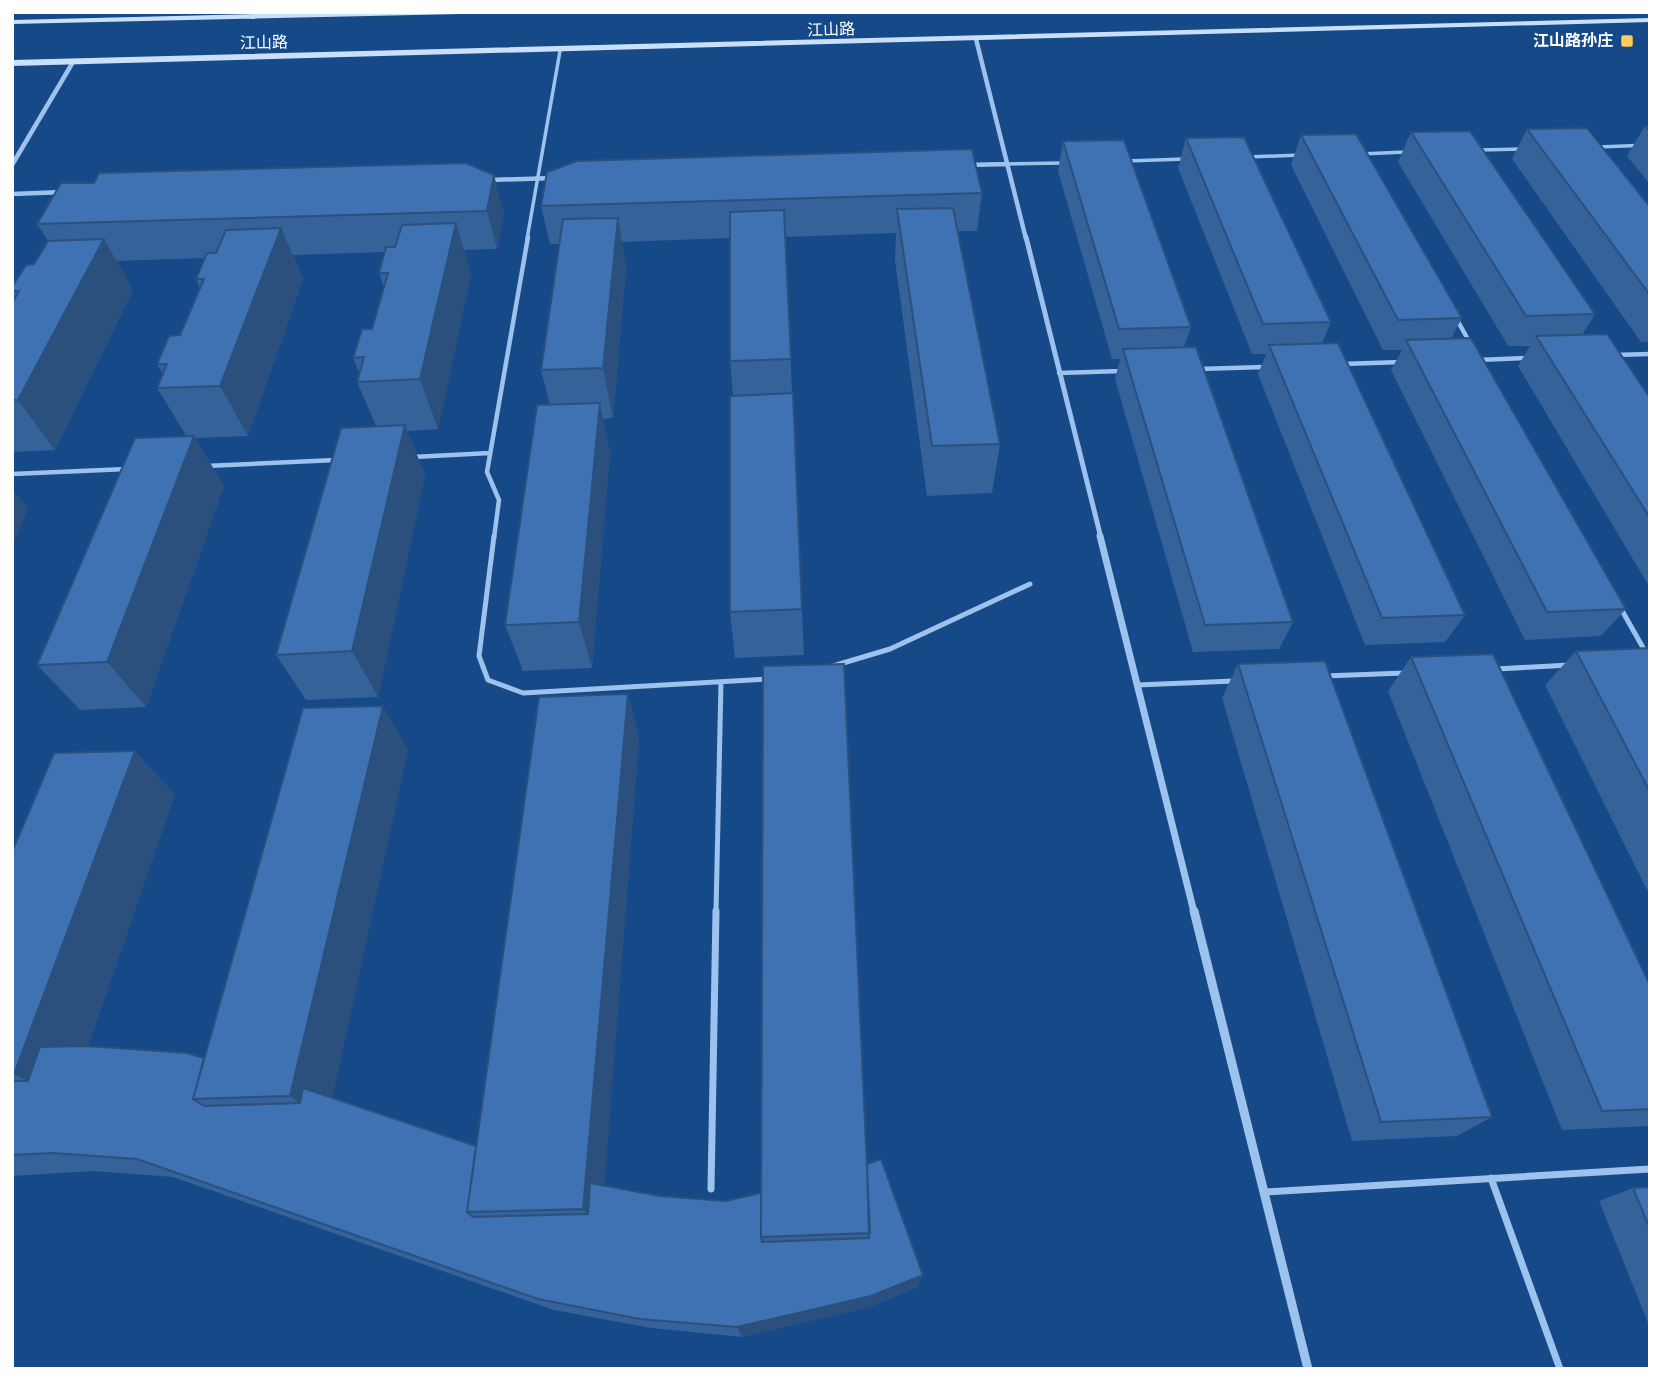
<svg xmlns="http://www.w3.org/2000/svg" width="1662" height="1381" font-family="'Alegreya Sans','Noto Sans SC',sans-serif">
	<rect width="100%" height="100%" fill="#164988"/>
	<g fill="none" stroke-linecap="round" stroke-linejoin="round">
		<path stroke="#9dc2ee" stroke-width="3.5" d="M1598,147L1650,145
			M1479,150L1522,149
			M1360,154L1406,152
			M1248,157L1301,155
			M1126,161L1186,159
			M1007,164L1063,163
			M527,239L560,51"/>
		<path stroke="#9dc2ee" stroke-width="4.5" d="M1456,318L1470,343
			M1614,355L1650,354
			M1478,360L1528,358
			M1342,364L1402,362
			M1198,369L1265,367
			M1059,373L1122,371
			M413,457L490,453
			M206,466L336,460
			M12,474L127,469
			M494,538L499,500L487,472L528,237"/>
		<path stroke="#9dc2ee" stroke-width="5" d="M494,536L479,656L488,680L523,693L769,679
			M1620,607L1650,660
			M833,666L890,649L1030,584
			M1496,669L1570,665
			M1324,676L1405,673
			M1137,685L1234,681
			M716,912L721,682"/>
		<path stroke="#9dc2ee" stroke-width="7" d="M1491,1178L1560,1369
			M711,1189L716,911
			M1264,1192L1650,1169"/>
		<path stroke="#9dc2ee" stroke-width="4.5" d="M976,39L1026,239
			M12,165L73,62
			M968,165L1007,164
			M489,180L554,178
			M12,194L64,192"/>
		<path stroke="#9dc2ee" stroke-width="5" d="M1026,237L1101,538"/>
		<path stroke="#9dc2ee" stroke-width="7" d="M1100,536L1194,912"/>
		<path stroke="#9dc2ee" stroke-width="9" d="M1194,911L1308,1369"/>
		<path fill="#cadffa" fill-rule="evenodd" d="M339,12H465L461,14L12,24V20Z
			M1650,18V22L12,66V60Z"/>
	</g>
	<path fill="#356299" d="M1645,126H1650V184L1627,156Z
		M1527,129L1650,207V342H1641L1512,159Z
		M1411,132L1595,314L1582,335L1650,398V588L1518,366L1530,346H1508L1398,162Z
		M1301,135L1462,318L1451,339L1626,609L1601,636L1525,640L1391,370L1402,350H1383L1291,165Z
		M1186,138L1331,322L1322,343L1465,615L1445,642L1365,645L1258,374L1266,354H1252L1178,168Z
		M1063,141L1191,327L1184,347L1293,622L1279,649L1193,652L1115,379L1120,359H1112L1058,171Z
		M466,163L504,213L497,249L464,250L471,274L438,429L407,431L425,475L378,697L306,700L276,655L376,426L357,382L359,373L353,358L372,329L384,287L379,273L385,252L293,255L303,279L248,436L195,438L224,486L146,707L80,710L37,665L187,437L157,388L163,375L157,364L180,335L200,288L196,279L205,258L116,261L133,290L55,450L12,452V303L15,298L12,294V287L34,264L48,241L37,224L94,183Z
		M982,193L977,231H958L1000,444L992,493L927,496L895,260L896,233L785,237L804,655L735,658L730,612L733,396L730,361V238L622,242L626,268L613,418L603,419L610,453L592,668L523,671L505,625L550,405L541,370L560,244H550L541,206Z
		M1650,648V896L1545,685L1576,651Z
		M1411,657L1650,985V1126L1562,1130L1388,691Z
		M1238,664L1492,1117L1457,1136L1352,1141L1222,698Z
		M628,694L639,738L604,1186L660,1196L725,1201L761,1193L867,1164L923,1275L918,1287L869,1307L742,1337L651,1328L554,1310L173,1177L94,1171L12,1176V852L175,794L88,1046L204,1058L408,749L332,1098L476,1146Z
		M1650,1187V1328L1599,1201L1633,1188Z"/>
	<path fill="#2b507d" d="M494,175L504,213L497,249L487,211Z
		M618,218L626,268L613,418L603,368Z
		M456,223L471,274L438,429L420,379Z
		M281,228L303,279L248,436L220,386Z
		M104,239L133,290L55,450L18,400Z
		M600,403L610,453L592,668L579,622Z
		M405,425L425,475L378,697L352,651Z
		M194,436L224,486L146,707L107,662Z
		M12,489L28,508L12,549Z
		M628,694L639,738L601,1229L583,1209Z
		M383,706L408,749L327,1123L290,1096Z
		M135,751L175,794L69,1102L14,1074Z
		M923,1275L918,1287L869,1307L742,1337L737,1327Z"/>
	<path fill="#3e72b2" stroke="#2b507d" stroke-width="2" d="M1645,126H1650V132Z
		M1587,128L1650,207V295L1527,129Z
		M1470,131L1595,314L1526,316L1411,132Z
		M1356,134L1462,318L1398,320L1301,135Z
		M1244,137L1331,322L1263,324L1186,138Z
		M1124,140L1191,327L1119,329L1063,141Z
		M972,149L982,193L541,206L547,172L577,161Z
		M466,163L494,175L487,211L37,224L61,183H94L99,173Z
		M953,208L1000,444L932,446L897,209Z
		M784,210L791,359L730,361V212Z
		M618,218L603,368L541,370L563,219Z
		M456,223L420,379L357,382L364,357L353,358L362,329H372L388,273H379L386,247H395L402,225Z
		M281,228L220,386L157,388L167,364H157L169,336L180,335L204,279H196L207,253H216L226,230Z
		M104,239L18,400H12V303L19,291H12V287L26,265L34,264L48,241Z
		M1607,334L1650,398V518L1536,336Z
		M1471,338L1626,609L1547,612L1406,340Z
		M1338,343L1465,615L1382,618L1269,345Z
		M1196,347L1293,622L1205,625L1123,349Z
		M793,393L802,609L730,612V396Z
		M600,403L579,622L505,625L537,405Z
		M405,425L352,651L276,655L341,428Z
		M194,436L107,662L37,665L135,438Z
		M1650,648V792L1576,651Z
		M1493,654L1650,985V1109L1602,1111L1411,657Z
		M1325,661L1492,1117L1381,1122L1238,664Z
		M844,664L870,1233L761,1237L763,666Z
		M628,694L583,1209L467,1212L539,697Z
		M383,706L290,1096L193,1099L303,708Z
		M135,751L14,1074H12V852L54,753Z
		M87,1046L187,1053L204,1058L193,1099L204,1106L300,1103L303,1088L476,1146L467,1212L473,1217L588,1214L590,1183L660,1196L725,1201L761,1193V1237L762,1242L869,1238L867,1164L881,1159L923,1275L871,1296L737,1327L640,1319L538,1299L137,1159L53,1153L12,1155V1081H28L40,1047Z
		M1650,1187V1229L1633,1188Z"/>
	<rect fill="#ffce5a" stroke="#164988" stroke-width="2.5" x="1620" y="34" width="14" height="14" rx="3.5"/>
	<g text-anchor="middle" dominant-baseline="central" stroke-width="5" stroke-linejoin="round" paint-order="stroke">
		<g font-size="16" fill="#fff" stroke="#164988">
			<text transform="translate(831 30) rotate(-2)">江山路</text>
			<text transform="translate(264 43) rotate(-1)">江山路</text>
		</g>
		<g font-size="16" font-weight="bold" fill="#fff" stroke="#164988" text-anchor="end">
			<text x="1613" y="41">江山路孙庄</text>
		</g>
	</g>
	<rect width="1662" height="1381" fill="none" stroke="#ffffff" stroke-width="28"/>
</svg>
